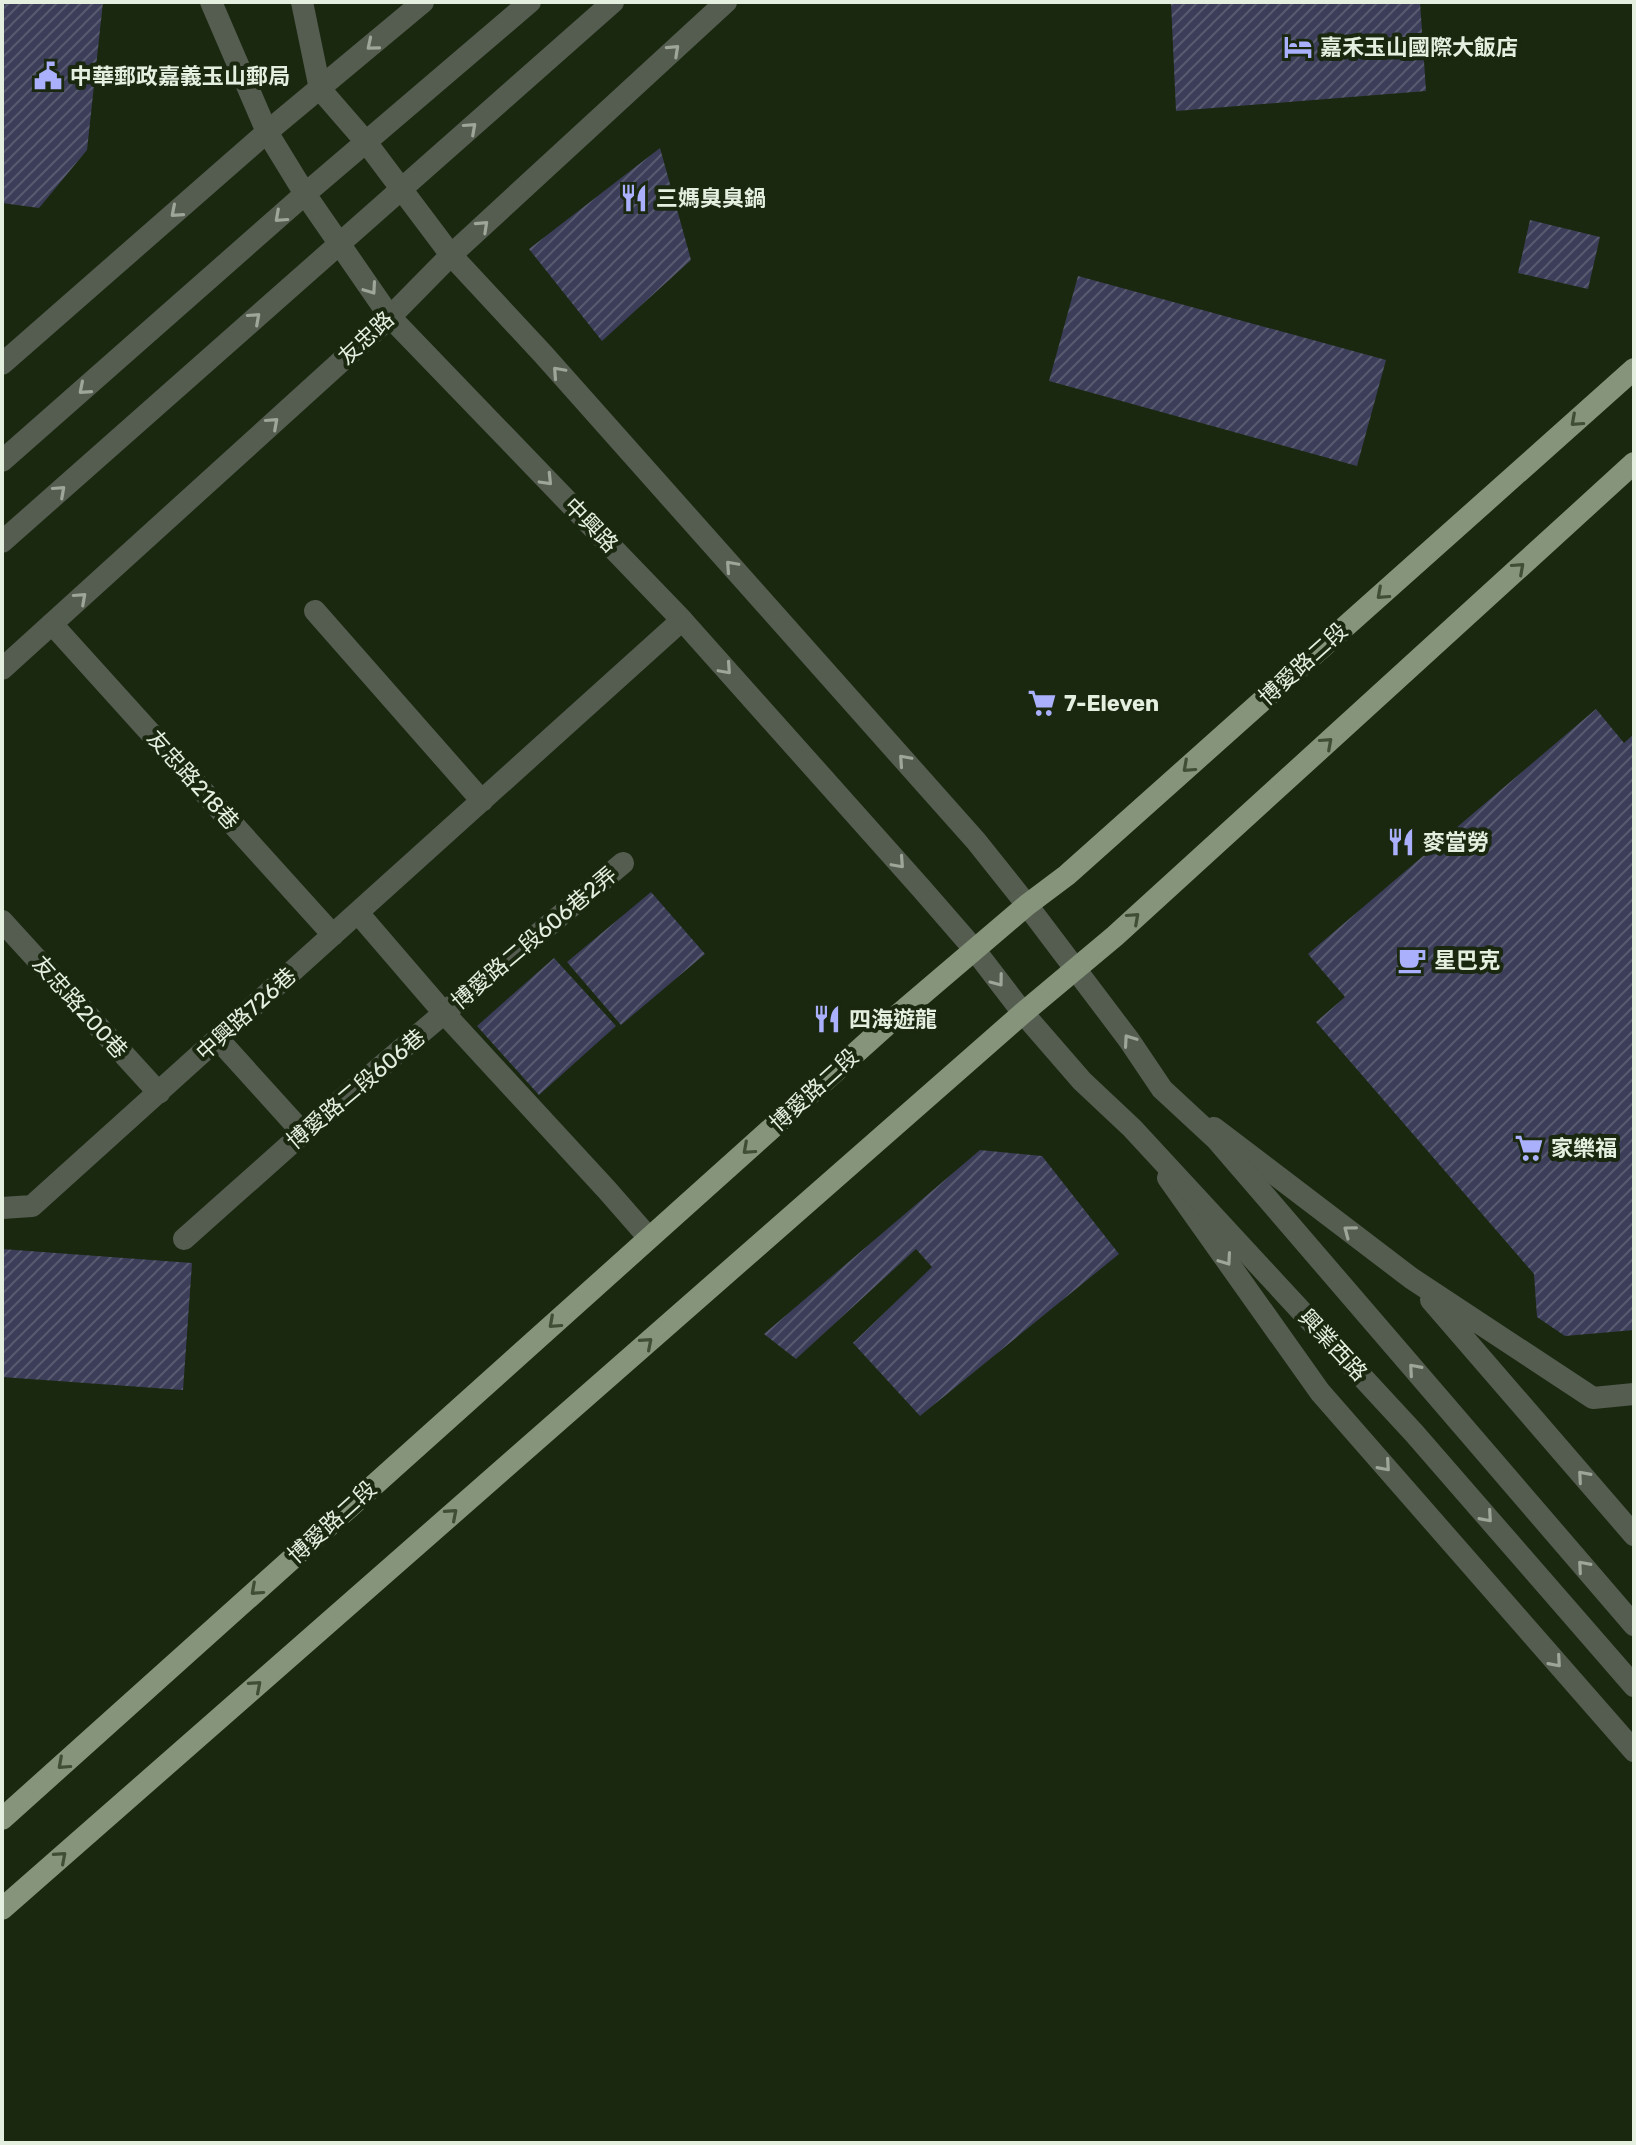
<svg xmlns="http://www.w3.org/2000/svg" width="1636" height="2145" font-family="Rubik,'Noto Sans TC',sans-serif">
	<defs>
		<pattern id="building-hatch" width="6" height="6" patternUnits="userSpaceOnUse" patternTransform="scale(2)"><rect width="6" height="6" fill="#3c3e59"/><path d="M-1 1l2-2M0 6l6-6M5 7l2-2" fill="none" stroke="#585a70"/></pattern>
	</defs>
	<rect width="100%" height="100%" fill="#1a2810"/>
	<path fill="url(#building-hatch)" d="M2,2H103L87,150L39,208L2,203Z
		M1171,2H1420L1426,91L1176,111Z
		M660,148L691,260L602,341L529,249Z
		M1530,220L1600,237L1588,289L1518,273Z
		M1078,276L1386,360L1357,466L1049,381Z
		M1596,709L1624,743L1634,734V1330L1565,1336L1537,1317L1534,1274L1316,1022L1345,997L1308,954Z
		M651,892L705,954L621,1025L567,962Z
		M554,958L616,1026L539,1095L477,1026Z
		M980,1150L1042,1156L1119,1254L920,1416L853,1343L932,1267L916,1249L796,1359L764,1334Z
		M2,1249L192,1263L183,1390L2,1377Z"/>
	<g fill="none" stroke-linecap="round" stroke-linejoin="round">
		<path stroke="#555c50" stroke-width="22" d="M315,611L482,801
			M52,624L333,935
			M358,913L444,1013L623,863
			M2,921L159,1093
			M218,1039L303,1133
			M2,1208L32,1206L682,620
			M184,1239L303,1133L444,1013L607,1190L649,1238"/>
		<path stroke="#555c50" stroke-width="22" d="M2,364L267,132L423,2
			M2,669L390,317L451,255L726,2
			M1214,1128L1411,1278L1593,1398L1634,1394
			M1168,1178L1320,1392L1634,1751
			M1431,1300L1634,1535"/>
		<path stroke="#555c50" stroke-width="22" d="M211,2L267,132L305,194L390,317L682,620L921,888L974,949L1023,1013L1082,1081L1132,1128L1414,1433L1634,1686
			M302,2L320,89L366,142L451,255L543,354L976,841L1027,905L1129,1040L1162,1089L1217,1140L1634,1625
			M2,461L305,194L530,2
			M2,542L613,2"/>
		<path stroke="#85947b" stroke-width="22" d="M2,1819L899,1014L1027,905L1067,875L1634,369
			M2,1909L1023,1013L1115,936L1634,463"/>
	</g>
	<defs><path id="oneway-chevron" d="M-2-3.5L2.5 0L-2 3.5" fill="none" stroke-width="1.6" stroke-linecap="round" stroke-linejoin="round" transform="scale(2)"/></defs>
	<g stroke="#9da698">
		<use href="#oneway-chevron" transform="translate(372 45) rotate(140)"/>
		<use href="#oneway-chevron" transform="translate(674 50) rotate(-43)"/>
		<use href="#oneway-chevron" transform="translate(471 128) rotate(-42)"/>
		<use href="#oneway-chevron" transform="translate(176 212) rotate(139)"/>
		<use href="#oneway-chevron" transform="translate(280 217) rotate(138)"/>
		<use href="#oneway-chevron" transform="translate(483 226) rotate(-43)"/>
		<use href="#oneway-chevron" transform="translate(371 289) rotate(55)"/>
		<use href="#oneway-chevron" transform="translate(255 318) rotate(-42)"/>
		<use href="#oneway-chevron" transform="translate(558 372) rotate(-132)"/>
		<use href="#oneway-chevron" transform="translate(84 389) rotate(139)"/>
		<use href="#oneway-chevron" transform="translate(273 423) rotate(-42)"/>
		<use href="#oneway-chevron" transform="translate(547 480) rotate(46)"/>
		<use href="#oneway-chevron" transform="translate(60 491) rotate(-42)"/>
		<use href="#oneway-chevron" transform="translate(731 566) rotate(-132)"/>
		<use href="#oneway-chevron" transform="translate(81 598) rotate(-42)"/>
		<use href="#oneway-chevron" transform="translate(726 669) rotate(48)"/>
		<use href="#oneway-chevron" transform="translate(904 760) rotate(-132)"/>
		<use href="#oneway-chevron" transform="translate(899 863) rotate(48)"/>
		<use href="#oneway-chevron" transform="translate(998 981) rotate(53)"/>
		<use href="#oneway-chevron" transform="translate(1129 1040) rotate(-125)"/>
		<use href="#oneway-chevron" transform="translate(1349 1231) rotate(-143)"/>
		<use href="#oneway-chevron" transform="translate(1226 1260) rotate(55)"/>
		<use href="#oneway-chevron" transform="translate(1414 1369) rotate(-131)"/>
		<use href="#oneway-chevron" transform="translate(1385 1466) rotate(49)"/>
		<use href="#oneway-chevron" transform="translate(1583 1476) rotate(-131)"/>
		<use href="#oneway-chevron" transform="translate(1487 1517) rotate(49)"/>
		<use href="#oneway-chevron" transform="translate(1583 1566) rotate(-131)"/>
		<use href="#oneway-chevron" transform="translate(1556 1662) rotate(49)"/>
	</g>
	<g stroke="#3f4e35">
		<use href="#oneway-chevron" transform="translate(1576 421) rotate(138)"/>
		<use href="#oneway-chevron" transform="translate(1519 568) rotate(-42)"/>
		<use href="#oneway-chevron" transform="translate(1382 594) rotate(138)"/>
		<use href="#oneway-chevron" transform="translate(1327 743) rotate(-42)"/>
		<use href="#oneway-chevron" transform="translate(1188 767) rotate(138)"/>
		<use href="#oneway-chevron" transform="translate(1134 918) rotate(-42)"/>
		<use href="#oneway-chevron" transform="translate(748 1149) rotate(138)"/>
		<use href="#oneway-chevron" transform="translate(554 1323) rotate(138)"/>
		<use href="#oneway-chevron" transform="translate(647 1343) rotate(-41)"/>
		<use href="#oneway-chevron" transform="translate(452 1514) rotate(-41)"/>
		<use href="#oneway-chevron" transform="translate(256 1590) rotate(138)"/>
		<use href="#oneway-chevron" transform="translate(256 1686) rotate(-41)"/>
		<use href="#oneway-chevron" transform="translate(63 1764) rotate(138)"/>
		<use href="#oneway-chevron" transform="translate(61 1857) rotate(-41)"/>
	</g>
	<defs>
		<symbol id="hotel-bare" viewBox="-9 -9 18 18"><path d="M-6-4.5h1.5V1H6V5H4.5V3h-9V5H-6ZM-4 0a1.8 1.8 0 1 1 3.6 0ZM.5 0V-2.5h3Q6-2.5 6 0Z" fill="#aab0fb" stroke="#1a2810" stroke-width="2.5" paint-order="stroke"/></symbol>
		<symbol id="civic-bare" viewBox="-9 -9 18 18"><path d="M-.6-6.5H3V-4.5H.6V-3L4-1V1h2V6H-6V1h2V-1L-.6-3ZM-1.2 2.5V6h2.4V2.5Z" fill="#aab0fb" stroke="#1a2810" stroke-width="2.5" paint-order="stroke"/></symbol>
		<symbol id="restaurant-bare" viewBox="-9 -9 18 18"><path d="M-5-6h1v4h1v-4h1v4h1v-4h1v5L-1.5 .5V6h-2V.5L-5-1ZM5-6V6H3V1.5H1.5Q1.5-4 5-6Z" fill="#aab0fb" stroke="#1a2810" stroke-width="2.5" paint-order="stroke"/></symbol>
		<symbol id="supermarket-bare" viewBox="-9 -9 18 18"><path d="M-6-5.5h2.5l.6 2H6L4.5 2H-2.5L-4.4-4H-6ZM-1.5 3.2a1.3 1.3 0 1 0 .1 0ZM3 3.2a1.3 1.3 0 1 0 .1 0Z" fill="#aab0fb" stroke="#1a2810" stroke-width="2.5" paint-order="stroke"/></symbol>
		<symbol id="cafe-bare" viewBox="-9 -9 18 18"><path d="M-5.5-4.5H6V0H3Q3 3.5 0 3.5H-2.5Q-5.5 3.5-5.5 0ZM3-3.2v2h1.7v-2ZM-6 4.5H4V6H-6Z" fill="#aab0fb" stroke="#1a2810" stroke-width="2.5" paint-order="stroke"/></symbol>
	</defs>
	<g fill-rule="evenodd">
		<use href="#hotel-bare" x="1278" y="27" width="40" height="40"/>
		<use href="#civic-bare" x="28" y="56" width="40" height="40"/>
		<use href="#restaurant-bare" x="614" y="178" width="40" height="40"/>
		<use href="#supermarket-bare" x="1022" y="683" width="40" height="40"/>
		<use href="#restaurant-bare" x="1381" y="822" width="40" height="40"/>
		<use href="#cafe-bare" x="1392" y="940" width="40" height="40"/>
		<use href="#restaurant-bare" x="807" y="999" width="40" height="40"/>
		<use href="#supermarket-bare" x="1509" y="1128" width="40" height="40"/>
	</g>
	<g text-anchor="middle" dominant-baseline="central" stroke-width="8" stroke-linejoin="round" paint-order="stroke">
		<g font-size="22" font-weight="bold" fill="#e5efdf" stroke="#1a2810" text-anchor="start">
			<text x="1320" y="47">嘉禾玉山國際大飯店</text>
			<text x="70" y="76">中華郵政嘉義玉山郵局</text>
			<text x="656" y="198">三媽臭臭鍋</text>
			<text x="1064" y="703">7-Eleven</text>
			<text x="1423" y="842">麥當勞</text>
			<text x="1434" y="960">星巴克</text>
			<text x="849" y="1019">四海遊龍</text>
			<text x="1551" y="1148">家樂福</text>
		</g>
		<g font-size="22" fill="#e5efdf" stroke="#1a2810">
			<text transform="translate(366 338) rotate(-43)">友忠路</text>
			<text transform="translate(591 525) rotate(46)">中興路</text>
			<text transform="translate(1303 664) rotate(-42)">博愛路二段</text>
			<text transform="translate(193 780) rotate(48)">友忠路218巷</text>
			<text transform="translate(534 938) rotate(-40)">博愛路二段606巷2弄</text>
			<text transform="translate(80 1007) rotate(48)">友忠路200巷</text>
			<text transform="translate(246 1014) rotate(-42)">中興路726巷</text>
			<text transform="translate(356 1089) rotate(-40)">博愛路二段606巷</text>
			<text transform="translate(814 1090) rotate(-42)">博愛路二段</text>
			<text transform="translate(1333 1345) rotate(47)">興業西路</text>
			<text transform="translate(332 1522) rotate(-42)">博愛路二段</text>
		</g>
	</g>
	<rect width="1636" height="2145" fill="none" stroke="#e5efdf" stroke-width="8"/>
</svg>
